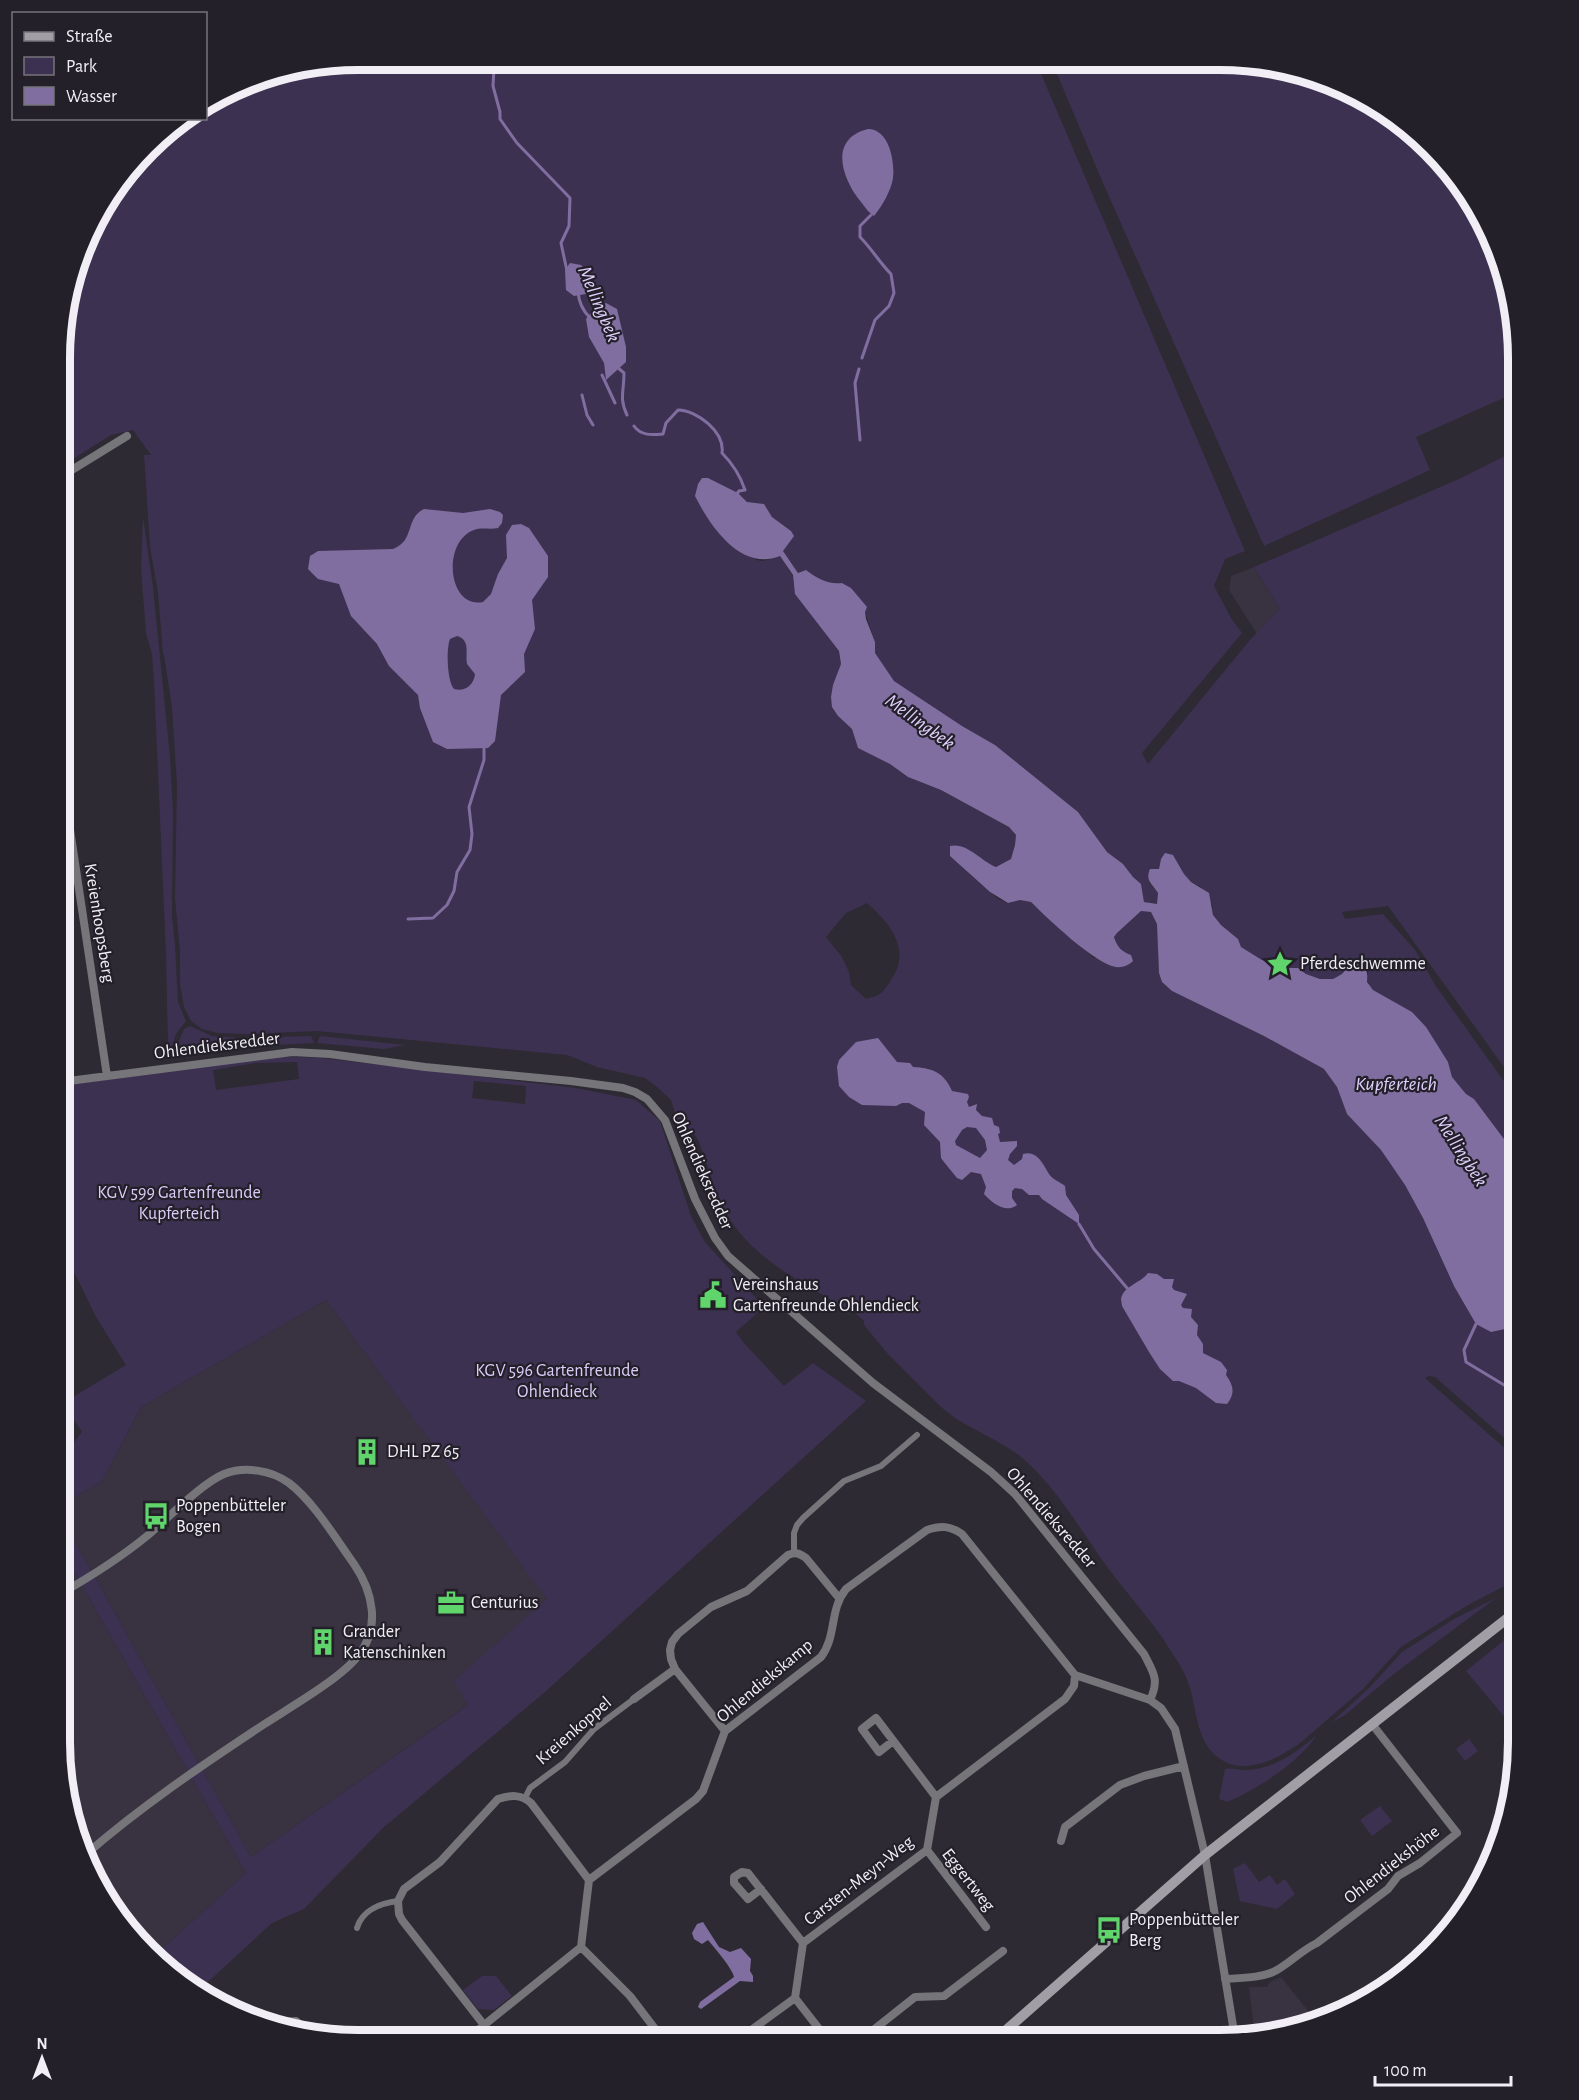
<svg xmlns="http://www.w3.org/2000/svg" width="1579" height="2100" font-family="'Alegreya Sans',sans-serif">
	<rect width="100%" height="100%" fill="#2d2a33"/>
	<path fill="#383241" d="M1254,567L1280,609L1257,634L1229,590L1231,576Z
		M326,1300L548,1599L455,1681L469,1704L251,1857L60,1515V1506L102,1481L141,1407Z
		M60,1547L246,1873L154,1956L134,1938L91,1874L70,1819L60,1742Z
		M1281,1977L1313,2017L1267,2034L1257,2035L1254,2029L1249,1987H1267L1270,1982Z"/>
	<path fill="#3d3151" fill-rule="evenodd" d="M358,60L1036,62L1245,551L1225,559L1214,586L1231,618L1242,633L1142,753L1148,764L1250,640L1280,609L1254,567L1459,479L1519,449V1088L1388,906L1342,912L1345,919L1383,914L1416,951L1435,985L1519,1102V1159L1474,1099L1466,1094L1452,1077L1448,1062L1412,1012L1373,990L1367,982L1368,972L1348,967L1342,974L1333,979H1320L1306,974L1298,968H1288L1262,960L1241,947L1238,939L1221,925L1213,915L1212,905L1201,887L1191,882L1184,874L1173,855L1161,859L1159,869L1149,882L1158,893L1157,904L1144,902L1141,884L1133,877L1123,864L1107,852L1078,812L995,745L962,726L894,681L874,653L875,642L865,612L851,588L842,583C829,585 816,578 806,570L798,573L783,551L791,531L772,517L764,504L747,502L738,493L708,478L756,560L763,561L780,556L793,576V581L814,618L839,651L841,664L831,697L838,716L852,729L858,748L890,764L908,777L941,790L1009,827L1016,835L1015,845L1011,859L996,867L987,863L977,855L966,871L998,899L1008,903L1020,900L1031,902L1094,958L1124,953L1116,944L1114,937L1117,933L1141,911L1151,912L1157,924L1159,973L1162,982L1172,991L1264,1036L1324,1069L1337,1087L1347,1114L1381,1150L1405,1185L1423,1218L1454,1286L1508,1330L1519,1326L1518,1450L1435,1377L1429,1376L1425,1378L1518,1460V1579L1468,1605L1401,1647L1363,1689L1299,1744C1276,1759 1245,1777 1219,1758C1197,1743 1197,1712 1190,1688C1187,1677 1181,1666 1174,1656C1156,1625 1132,1600 1111,1572C1084,1536 1062,1495 1028,1463C1003,1439 966,1430 940,1406L888,1354L864,1325V1321L851,1309L845,1308C799,1281 744,1254 721,1203C711,1182 707,1159 697,1138L692,1131L677,1120L671,1100L657,1087L645,1078L597,1067L567,1055L317,1031L249,1034L218,1033L202,1029L191,1021L184,1007L180,984V951L175,898L177,784L172,707L164,655L163,653L158,593L150,547L144,455H151L133,430L111,435L62,466L63,319L100,209L162,134L188,119L206,118V109L262,76ZM581,265L585,270L586,279L566,290V279ZM589,337L626,361L606,379L604,363ZM867,903C890,923 912,950 891,980C883,993 881,995 866,999L851,985L849,972L842,957L826,937L846,913Z
		M1052,62L1260,63L1335,83L1387,110L1445,162L1488,226L1509,281L1519,358V391L1416,437L1430,470L1264,546L1103,183Z
		M143,517L153,587L170,757L173,812L172,915L175,946L178,1002L186,1021L176,1034L171,1049L168,1043L166,953L154,681L152,654L146,633L141,568Z
		M190,1026L212,1036L239,1038L311,1036L314,1043L175,1050L184,1029Z
		M321,1036L405,1045L384,1049L317,1043L319,1038Z
		M277,1056L321,1058L576,1088L636,1100L660,1121L691,1216L705,1242L764,1307L736,1332L744,1343L784,1386L813,1363L866,1401L545,1692L383,1828L304,1909L272,1923L197,1992L154,1956L246,1873L60,1547V1515L251,1857L468,1705L454,1681L547,1599L326,1300L141,1407L102,1481L60,1506L61,1459L82,1432L63,1403L126,1365L96,1317L61,1245V1086ZM297,1062L299,1079L216,1090L213,1070L256,1063ZM474,1081L526,1086L525,1104L472,1098Z
		M1496,1598L1395,1673L1345,1715L1332,1722L1371,1686L1402,1652L1454,1619Z
		M1518,1629V1733L1466,1671Z
		M1317,1735C1298,1763 1258,1789 1227,1802L1219,1799L1225,1769C1232,1767 1240,1771 1249,1770C1275,1768 1297,1752 1317,1735Z
		M1469,1739L1478,1751L1465,1761L1456,1749Z
		M1380,1806L1392,1821L1372,1836L1360,1820Z
		M1245,1863L1259,1882L1270,1875L1277,1885L1285,1879L1295,1894L1277,1909L1240,1901L1233,1869Z
		M482,1976H496L512,1996L494,2010L478,2009L463,1990Z
		M1377,1993L1353,2009L1315,2024L1313,2017L1333,2004H1344Z"/>
	<path fill="#806ea0" fill-rule="evenodd" d="M868,129C889,129 895,161 893,178C891,191 882,206 874,216C868,212 865,207 861,202C842,179 828,139 868,129Z
		M570,263L581,265L586,270V279L590,286L586,294L574,296L566,290L565,270Z
		M606,303L617,309L626,347V362L606,380L604,363L589,337L586,319L594,309Z
		M702,478H708L738,493L747,502L764,504L772,517L791,531L794,536L783,551L798,573L806,570C816,578 829,585 842,583L851,588L867,607L865,612L866,619L875,642V653L894,681L962,726L995,745L1078,812L1107,852L1123,864L1133,877L1141,884L1144,902L1157,904L1158,893C1152,883 1145,881 1150,869H1159L1161,859L1165,853L1173,855L1184,874L1191,882L1209,893L1213,915L1221,925L1238,939L1241,947L1262,960L1288,968H1298L1306,974L1320,979H1333L1342,974L1348,967L1357,964C1367,968 1368,971 1367,982L1373,990L1412,1012L1426,1027L1448,1062L1452,1077L1466,1094L1474,1099L1519,1159V1326L1491,1332L1476,1324L1454,1286L1423,1218L1405,1185L1381,1150L1347,1114L1337,1087L1324,1069L1264,1036L1172,991L1162,982L1159,973L1157,924L1151,912L1141,911L1117,933L1114,937C1117,947 1122,952 1131,955L1133,961C1129,965 1122,968 1116,967C1095,964 1047,918 1031,902L1020,900L1008,903L990,892L950,856V846C967,842 981,861 996,867L1011,859L1015,845L1016,835L1009,827L941,790L908,777L890,764L858,748L852,729L838,716L832,707L831,697L833,685L841,664L839,651L795,594L793,575L780,556C741,572 710,526 695,496L698,484Z
		M424,509L463,513L490,509L500,512L503,515L502,523L498,528C490,530 481,527 474,530C442,541 447,609 483,602L491,594L498,574L507,558L506,535L512,525L521,524L529,528L548,556V577L532,600L535,629L524,654L525,672L501,695L495,741L488,748L447,749L433,742L420,708L418,695L389,666L377,644L351,616L339,584L318,579L308,569L310,556L318,551L393,549C415,541 405,518 424,509ZM457,636C471,640 465,653 467,664L475,674C474,685 465,692 454,689C447,681 446,649 450,639Z
		M878,1038L897,1062L910,1063L913,1067C932,1068 944,1072 952,1091L968,1094L969,1097L967,1102L969,1107L977,1104L976,1110L982,1116L992,1118L994,1125L999,1127L1000,1133L998,1134L1000,1142L1017,1141V1146L1010,1154L1008,1160L1014,1165L1022,1159L1023,1154C1037,1150 1043,1164 1049,1174C1052,1179 1060,1182 1065,1186L1066,1195L1079,1215V1224L1042,1199L1039,1195H1029L1022,1189L1015,1188L1012,1191V1198L1017,1205C1006,1214 992,1203 984,1194L986,1187L981,1174L971,1172L962,1180L957,1178L944,1162L941,1158L940,1142L924,1125L925,1112L909,1103H902L896,1106L862,1105L849,1097L839,1086L837,1067L839,1060L856,1042ZM967,1127L976,1128L985,1140L987,1150L980,1158L956,1145L955,1141L962,1130Z
		M1148,1273L1157,1274L1164,1279H1174L1172,1287L1174,1290L1187,1294L1181,1305L1183,1308L1192,1309L1191,1317L1198,1325L1197,1335L1203,1344V1353L1221,1362L1227,1370L1226,1375C1233,1385 1236,1393 1227,1404L1216,1403L1196,1388L1179,1381H1173L1160,1369L1149,1352L1122,1306L1121,1299C1124,1285 1140,1284 1148,1273Z
		M703,1922L719,1947L730,1952L741,1948L751,1959L750,1971L753,1976V1982L740,1981L701,2009L698,2007L700,2002L734,1977C733,1969 713,1946 708,1940L702,1944L694,1939L692,1933L697,1924Z"/>
	<g fill="none" stroke-linecap="round" stroke-linejoin="round">
		<path stroke="#806ea0" stroke-width="3" d="M492,60L494,67L493,86L500,112V119L517,143L570,198L569,226L561,243L567,271
			M578,292C579,303 583,311 590,318
			M862,358L875,320L889,306L894,293L891,274C879,262 872,249 860,237V226L871,215
			M617,367L624,373C624,392 619,398 627,415
			M859,369L855,383L860,440
			M602,375L615,403
			M582,395L587,415L593,425
			M634,426C641,436 652,435 663,434L666,423L678,410C697,410 725,432 722,453C733,464 740,475 745,490L739,491L736,495
			M408,919L433,918L447,905L454,891L457,872L470,850L472,834L469,807L484,760V748
			M1079,1224L1094,1249L1127,1288
			M1476,1324L1464,1350L1466,1362L1514,1391L1518,1413"/>
		<path stroke="#76757a" stroke-width="6" d="M794,1552V1533L797,1525L803,1518L844,1481L881,1466L917,1435
			M525,1798L530,1788L565,1762L594,1729L634,1699
			M357,1928C362,1910 381,1903 398,1901"/>
		<path stroke="#76757a" stroke-width="8" d="M62,476L127,436
			M62,776L107,1076
			M61,1082L292,1052L330,1054L425,1067L571,1081L623,1088L635,1092L647,1099L665,1120L695,1199L715,1238L728,1256L873,1383L991,1472L1015,1494L1144,1654C1153,1672 1160,1679 1150,1700
			M61,1452L69,1442L61,1428
			M60,1594C90,1577 120,1558 147,1536C167,1519 202,1483 224,1474C245,1466 271,1470 289,1483C314,1502 336,1539 354,1564C373,1592 381,1627 358,1656C340,1679 289,1708 263,1725C201,1766 140,1807 84,1856
			M634,1699L675,1669
			M725,1731L675,1669L671,1659L670,1650L672,1642L678,1634L711,1607L747,1591L788,1555C796,1552 799,1553 806,1558L839,1598
			M893,1741L879,1752L862,1729L876,1718L936,1797
			M1061,1841L1065,1827L1120,1785L1144,1776L1184,1766
			M927,1850L986,1927
			M761,1889L748,1899L734,1883V1877L742,1872L748,1873L803,1943
			M581,1947L630,1996L662,2038
			M1225,1979C1241,1978 1263,1978 1277,1970C1291,1962 1302,1950 1317,1943L1388,1889L1398,1876L1420,1863L1457,1833L1372,1724
			M795,1998L827,2039
			M261,2023L296,2021L311,2035
			M484,2025L402,1920L399,1914L398,1901L404,1889L440,1862L498,1799C510,1795 521,1794 531,1803L589,1880
			M468,2038L581,1947L589,1880L696,1799L703,1791L725,1731L821,1657C837,1636 829,1610 846,1589L927,1530C941,1525 950,1526 962,1534L1075,1675L1150,1700L1161,1708L1175,1729L1205,1855L1235,2038
			M739,2039L795,1998L803,1943L927,1850L936,1797L1065,1699L1074,1686L1075,1675
			M862,2039L915,1997L944,1996L1003,1951"/>
		<path stroke="#a19ea6" stroke-width="10" d="M996,2039L1205,1855L1518,1610"/>
	</g>
	<defs>
		<symbol id="sight-bare" viewBox="-9 -9 18 18"><path d="M0-6L1.8-2.2L6-1.7L2.9 1.2L3.7 5.4L0 3.3L-3.7 5.4L-2.9 1.2L-6-1.7L-1.8-2.2Z" fill="#60d56b" stroke="#242029" stroke-width="2.5" paint-order="stroke"/></symbol>
		<symbol id="civic-bare" viewBox="-9 -9 18 18"><path d="M-.6-6.5H3V-4.5H.6V-3L4-1V1h2V6H-6V1h2V-1L-.6-3ZM-1.2 2.5V6h2.4V2.5Z" fill="#60d56b" stroke="#242029" stroke-width="2.5" paint-order="stroke"/></symbol>
		<symbol id="building-bare" viewBox="-9 -9 18 18"><path d="M-4-6H4V6H1V3H-1V6H-4ZM-2.5-4.3h1.7v1.8h-1.7ZM.8-4.3h1.7v1.8H.8ZM-2.5-1h1.7V.8h-1.7ZM.8-1h1.7V.8H.8Z" fill="#60d56b" stroke="#242029" stroke-width="2.5" paint-order="stroke"/></symbol>
		<symbol id="bus-bare" viewBox="-9 -9 18 18"><path d="M-5-6H5V4H4V6H2V4H-2V6H-4V4H-5ZM-3.5-4V0h7V-4ZM-3.5 1.2v1.5H-2V1.2ZM2 1.2v1.5H3.5V1.2Z" fill="#60d56b" stroke="#242029" stroke-width="2.5" paint-order="stroke"/></symbol>
		<symbol id="office-bare" viewBox="-9 -9 18 18"><path d="M-6-3h4V-5.5h4V-3h4V5H-6ZM-1-4.5V-3h2v-1.5ZM-6 0V1H6V0Z" fill="#60d56b" stroke="#242029" stroke-width="2.5" paint-order="stroke"/></symbol>
	</defs>
	<g fill-rule="evenodd">
		<use href="#sight-bare" x="1261" y="945" width="38" height="38"/>
		<use href="#civic-bare" x="694" y="1276" width="38" height="38"/>
		<use href="#building-bare" x="348" y="1433" width="38" height="38"/>
		<use href="#bus-bare" x="137" y="1497" width="38" height="38"/>
		<use href="#office-bare" x="432" y="1584" width="38" height="38"/>
		<use href="#building-bare" x="304" y="1623" width="38" height="38"/>
		<use href="#bus-bare" x="1090" y="1911" width="38" height="38"/>
	</g>
	<g text-anchor="middle" dominant-baseline="central" stroke-width="4.5" stroke-linejoin="round" paint-order="stroke">
		<g font-size="18" fill="#f1eff5" stroke="#242029">
			<text transform="translate(99 923) rotate(81)">Kreienhoopsberg</text>
			<text transform="translate(217 1046) rotate(-7)">Ohlendieksredder</text>
			<text transform="translate(702 1171) rotate(66)">Ohlendieksredder</text>
			<text transform="translate(1051 1518) rotate(49)">Ohlendieksredder</text>
			<text transform="translate(765 1681) rotate(-40)">Ohlendiekskamp</text>
			<text transform="translate(574 1731) rotate(-41)">Kreienkoppel</text>
			<text transform="translate(1392 1865) rotate(-38)">Ohlendiekshöhe</text>
			<text transform="translate(968 1880) rotate(52)">Eggertweg</text>
			<text transform="translate(859 1881) rotate(-38)">Carsten-Meyn-Weg</text>
		</g>
		<g font-size="18" fill="#f1eff5" stroke="#242029" text-anchor="start">
			<text x="1300" y="964">Pferdeschwemme</text>
			<text x="733" y="1285">Vereinshaus<tspan x="733" dy="21">Gartenfreunde Ohlendieck</tspan></text>
			<text x="387" y="1452">DHL PZ 65</text>
			<text x="176" y="1506">Poppenbütteler<tspan x="176" dy="21">Bogen</tspan></text>
			<text x="471" y="1603">Centurius</text>
			<text x="343" y="1632">Grander<tspan x="343" dy="21">Katenschinken</tspan></text>
			<text x="1129" y="1920">Poppenbütteler<tspan x="1129" dy="21">Berg</tspan></text>
		</g>
		<g font-size="18" fill="#dcccfa" stroke="#242029">
			<text x="179" y="1193">KGV 599 Gartenfreunde<tspan x="179" dy="21">Kupferteich</tspan></text>
			<text x="557" y="1371">KGV 596 Gartenfreunde<tspan x="557" dy="21">Ohlendieck</tspan></text>
		</g>
		<g font-size="20" font-style="italic" fill="#e0d0fe" stroke="#242029">
			<text transform="translate(599 304) rotate(67)">Mellingbek</text>
			<text transform="translate(920 722) rotate(36)">Mellingbek</text>
			<text x="1396" y="1084">Kupferteich</text>
			<text transform="translate(1461 1151) rotate(57)">Mellingbek</text>
		</g>
	</g>
	<path d="M0 0H1579V2100H0ZM358 70H1220A288 288 0 0 1 1508 358V1742A288 288 0 0 1 1220 2030H358A288 288 0 0 1 70 1742V358A288 288 0 0 1 358 70Z" fill="#242029" fill-rule="evenodd"/>
	<path fill="none" stroke="#f1eff5" stroke-width="8" d="M358 70H1220A288 288 0 0 1 1508 358V1742A288 288 0 0 1 1220 2030H358A288 288 0 0 1 70 1742V358A288 288 0 0 1 358 70Z"/>
	<rect x="12" y="12" width="195" height="108" fill="#242029" stroke="#76737b" stroke-width="1.5"/>
	<rect x="24" y="32" width="30" height="9" fill="#a19ea6" stroke="#76737b" stroke-width="1.5"/>
	<text x="66" y="42" font-size="18" fill="#f1eff5">Straße</text>
	<rect x="24" y="57" width="30" height="18" fill="#3d3151" stroke="#76737b" stroke-width="1.5"/>
	<text x="66" y="72" font-size="18" fill="#f1eff5">Park</text>
	<rect x="24" y="87" width="30" height="18" fill="#806ea0" stroke="#76737b" stroke-width="1.5"/>
	<text x="66" y="102" font-size="18" fill="#f1eff5">Wasser</text>
	<g transform="translate(42 2058)" stroke="#242029" stroke-width="4.5" paint-order="stroke">
	<path d="M0-4.5L10 22L0 15L-10 22Z" fill="#f1eff5"/>
	<text y="-9" font-size="16" font-weight="bold" text-anchor="middle" fill="#f1eff5">N</text>
	</g>
	<path d="M1375 2076v9h136v-9" fill="none" stroke="#f1eff5" stroke-width="3"/>
	<text x="1384" y="2076" font-size="18" fill="#f1eff5" stroke="#242029" stroke-width="4.5" paint-order="stroke">100 m</text>
</svg>
